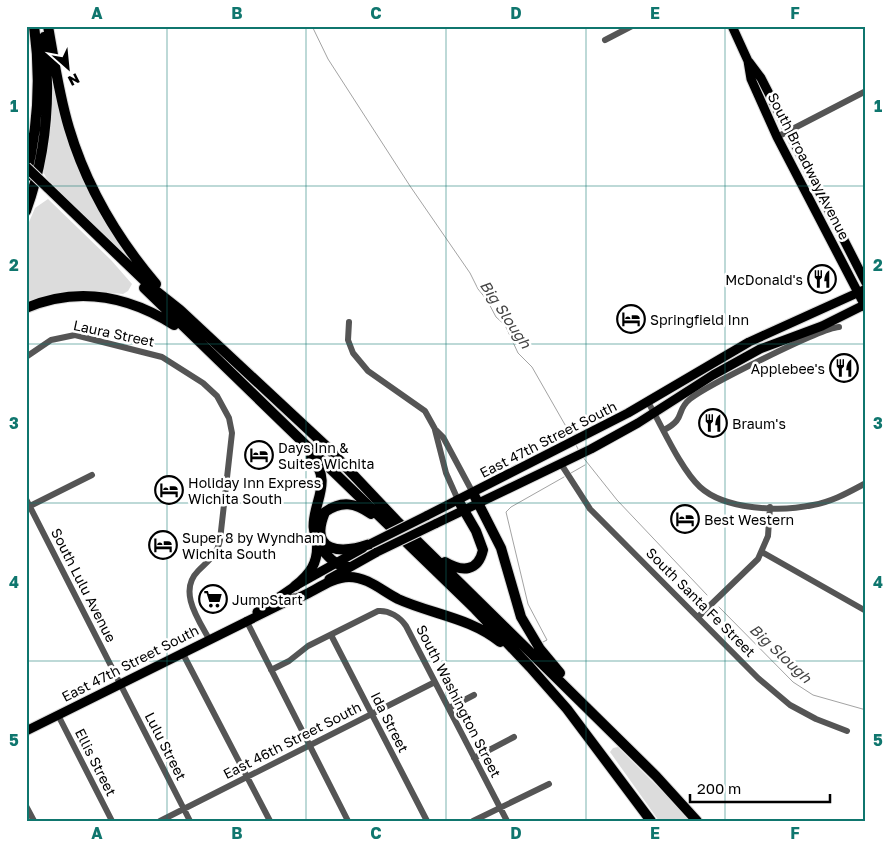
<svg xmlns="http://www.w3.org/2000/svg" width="892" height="847" font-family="'Golos Text',sans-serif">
	<rect width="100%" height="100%" fill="#fff"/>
	<path fill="#dcdcdc" d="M56,88L64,127L124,250L121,253L51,186L43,172L52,121V91Z
		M48,199L111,260L132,284L128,291L123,294L101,292L26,306V229L35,208Z
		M618,747L692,821H659L610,752L613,748Z"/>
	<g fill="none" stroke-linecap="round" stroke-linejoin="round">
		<path stroke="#a3a3a3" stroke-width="1" d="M312,26L328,59L410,186L470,273L478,289L487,300L496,317L505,325L518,353L532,367L572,437
			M575,443L579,451
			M582,456L617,500L707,595
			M571,473L585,465
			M719,607L793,682L813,695L866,710
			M543,642L547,640L528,604L506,512L511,507L564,477"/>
		<defs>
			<path id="major" d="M732,26L748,61L751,79L777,137L866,308
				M749,62L761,78L866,283
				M426,516L628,413L749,342L866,289
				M435,524L591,449L638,423L713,375L760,349L822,326L866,304
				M329,579L377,552
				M257,612L295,586L363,548
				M26,731L294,598"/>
			<path id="highway" d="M48,26C54,60 59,95 69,128C86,185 117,238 156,284
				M26,177C38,128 41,77 34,26
				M47,187L151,287L180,310L326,446L397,521L656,776L697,821
				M26,211C46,156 51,95 44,37
				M144,288L475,609L530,667L567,709L651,821
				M26,308C78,286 128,296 174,325
				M311,457C342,490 292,517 326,554C333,562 339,566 349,567
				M473,493L501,548L521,617L540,649L560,673
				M370,544C341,554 308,553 325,512C342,500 355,503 371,514
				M445,562C462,572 478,572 483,550L476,531L458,500
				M295,586C310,574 318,563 317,544
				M289,601C309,597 328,577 349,577C368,577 382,591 398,599C431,614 471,618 500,642"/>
		</defs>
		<use href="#major" stroke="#dbdbdb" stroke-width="11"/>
		<use href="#highway" stroke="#dbdbdb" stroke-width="12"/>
		<path stroke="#555" stroke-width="6" d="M605,40L632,26
			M777,137L866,91
			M349,322L348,340L353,353L368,371L425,411L435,429L443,437L473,493
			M26,357L51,340L75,335L162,357L203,383L217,396L229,418L232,433L220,540C217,555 209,560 198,571C178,591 198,619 209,639
			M648,402C662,426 680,468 700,487C725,510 781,512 813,505C832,502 849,492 866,483
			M435,430L446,473L458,500
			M664,430C687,418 675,411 690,399C706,386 821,328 839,327
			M561,464L590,509L758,678L790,705L816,719L847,731
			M26,499L190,821
			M30,506L92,475
			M762,552L866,611
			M698,617L758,559L768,536L770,507
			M246,620L348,821
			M331,635L427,821
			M182,652L270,821
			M271,670L289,661L308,646L378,611C389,610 400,617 406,626L507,821
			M449,708L474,695
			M58,715L112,821
			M474,758L514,737
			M26,806L34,821
			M160,821L435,682
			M473,821L549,784"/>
		<use href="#major" stroke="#000" stroke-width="9"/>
		<use href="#highway" stroke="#000" stroke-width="10"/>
		<defs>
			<path id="major-bridge" d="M370,544L426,516
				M377,552L435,524"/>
			<path id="highway-bridge" d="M26,167L47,187"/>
		</defs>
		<use href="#major-bridge" stroke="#dbdbdb" stroke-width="11" stroke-linecap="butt"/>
		<use href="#highway-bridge" stroke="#dbdbdb" stroke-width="12" stroke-linecap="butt"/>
		<use href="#major-bridge" stroke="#000" stroke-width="9"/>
		<use href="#highway-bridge" stroke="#000" stroke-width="10"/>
	</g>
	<path fill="none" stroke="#0f766e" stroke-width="1" stroke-opacity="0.55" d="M167,26V821M306,26V821M446,26V821M586,26V821M725,26V821M26,186H866M26,344H866M26,503H866M26,661H866"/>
	<defs>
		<symbol id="restaurant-ring" viewBox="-11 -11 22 22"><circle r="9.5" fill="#fff" stroke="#000" stroke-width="1.5"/><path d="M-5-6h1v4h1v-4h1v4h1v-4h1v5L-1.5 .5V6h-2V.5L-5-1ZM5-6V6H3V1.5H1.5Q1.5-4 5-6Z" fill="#000"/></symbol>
		<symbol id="hotel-ring" viewBox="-11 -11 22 22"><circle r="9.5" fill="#fff" stroke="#000" stroke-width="1.5"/><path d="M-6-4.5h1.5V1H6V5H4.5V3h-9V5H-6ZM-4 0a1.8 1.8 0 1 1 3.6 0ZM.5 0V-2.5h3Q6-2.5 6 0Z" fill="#000"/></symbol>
		<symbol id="supermarket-ring" viewBox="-11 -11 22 22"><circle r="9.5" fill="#fff" stroke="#000" stroke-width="1.5"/><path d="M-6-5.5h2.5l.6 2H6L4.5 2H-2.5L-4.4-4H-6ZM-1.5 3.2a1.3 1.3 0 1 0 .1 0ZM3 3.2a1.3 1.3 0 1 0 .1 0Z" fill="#000"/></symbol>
	</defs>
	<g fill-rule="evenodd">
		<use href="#restaurant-ring" x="806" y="263" width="32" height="32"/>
		<use href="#hotel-ring" x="615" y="303" width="32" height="32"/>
		<use href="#restaurant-ring" x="828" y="352" width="32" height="32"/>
		<use href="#restaurant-ring" x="697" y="407" width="32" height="32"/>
		<use href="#hotel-ring" x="243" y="439" width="32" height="32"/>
		<use href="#hotel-ring" x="153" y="474" width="32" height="32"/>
		<use href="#hotel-ring" x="669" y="503" width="32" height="32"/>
		<use href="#hotel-ring" x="147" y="529" width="32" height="32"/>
		<use href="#supermarket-ring" x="197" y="583" width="32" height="32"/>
	</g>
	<g text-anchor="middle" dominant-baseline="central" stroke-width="5" stroke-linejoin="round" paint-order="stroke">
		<g font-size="14" fill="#000" stroke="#fff">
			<text transform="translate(809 166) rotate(63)">South Broadway Avenue</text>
			<text transform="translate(114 333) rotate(12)">Laura Street</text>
			<text transform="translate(548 439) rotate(-27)">East 47th Street South</text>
			<text transform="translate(84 585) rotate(63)">South Lulu Avenue</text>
			<text transform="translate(701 602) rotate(45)">South Santa Fe Street</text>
			<text transform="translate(130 663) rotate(-27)">East 47th Street South</text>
			<text transform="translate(459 701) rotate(63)">South Washington Street</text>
			<text transform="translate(390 722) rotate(63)">Ida Street</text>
			<text transform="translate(292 740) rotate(-27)">East 46th Street South</text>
			<text transform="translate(166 746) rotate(63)">Lulu Street</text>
			<text transform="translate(96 762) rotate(63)">Ellis Street</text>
		</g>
		<g font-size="14" fill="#000" stroke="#fff" text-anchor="start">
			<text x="803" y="279" text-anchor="end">McDonald's</text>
			<text x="650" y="319">Springfield Inn</text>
			<text x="825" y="368" text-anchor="end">Applebee's</text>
			<text x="732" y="423">Braum's</text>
			<text x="278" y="447">Days Inn &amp;<tspan x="278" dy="16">Suites Wichita</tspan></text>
			<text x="188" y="482">Holiday Inn Express<tspan x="188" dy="16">Wichita South</tspan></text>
			<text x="704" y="519">Best Western</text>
			<text x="182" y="537">Super 8 by Wyndham<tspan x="182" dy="16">Wichita South</tspan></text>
			<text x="232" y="599">JumpStart</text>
		</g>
		<g font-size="15" font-style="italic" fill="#444" stroke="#fff">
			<text transform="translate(506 314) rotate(56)">Big Slough</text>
			<text transform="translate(781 653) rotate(43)">Big Slough</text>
		</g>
	</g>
	<rect width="892" height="847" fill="none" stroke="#ffffff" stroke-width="55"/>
	<g transform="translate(68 68) rotate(153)" stroke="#ffffff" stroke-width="4" paint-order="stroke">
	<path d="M0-4L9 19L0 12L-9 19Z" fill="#000000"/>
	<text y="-8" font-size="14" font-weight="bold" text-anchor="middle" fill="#000000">N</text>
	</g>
	<path d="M690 794v8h140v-8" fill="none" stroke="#000000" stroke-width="2.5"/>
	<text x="697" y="794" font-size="15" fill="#000000" stroke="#ffffff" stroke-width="4" paint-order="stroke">200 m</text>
	<rect x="28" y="28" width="836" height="792" fill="none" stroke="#0f766e" stroke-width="2"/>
	<g font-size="16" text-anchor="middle" font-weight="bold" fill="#0f766e">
		<text x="97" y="19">A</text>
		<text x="237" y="19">B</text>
		<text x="376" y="19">C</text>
		<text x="516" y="19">D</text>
		<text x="655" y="19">E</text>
		<text x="795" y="19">F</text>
		<text x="14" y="112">1</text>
		<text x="878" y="112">1</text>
		<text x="14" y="271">2</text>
		<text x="878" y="271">2</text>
		<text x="14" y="429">3</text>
		<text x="878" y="429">3</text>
		<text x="14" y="588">4</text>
		<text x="878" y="588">4</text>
		<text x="14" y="746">5</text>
		<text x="878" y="746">5</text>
		<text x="97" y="839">A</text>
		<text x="237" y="839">B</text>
		<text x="376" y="839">C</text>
		<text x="516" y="839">D</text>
		<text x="655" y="839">E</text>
		<text x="795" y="839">F</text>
	</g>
</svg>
